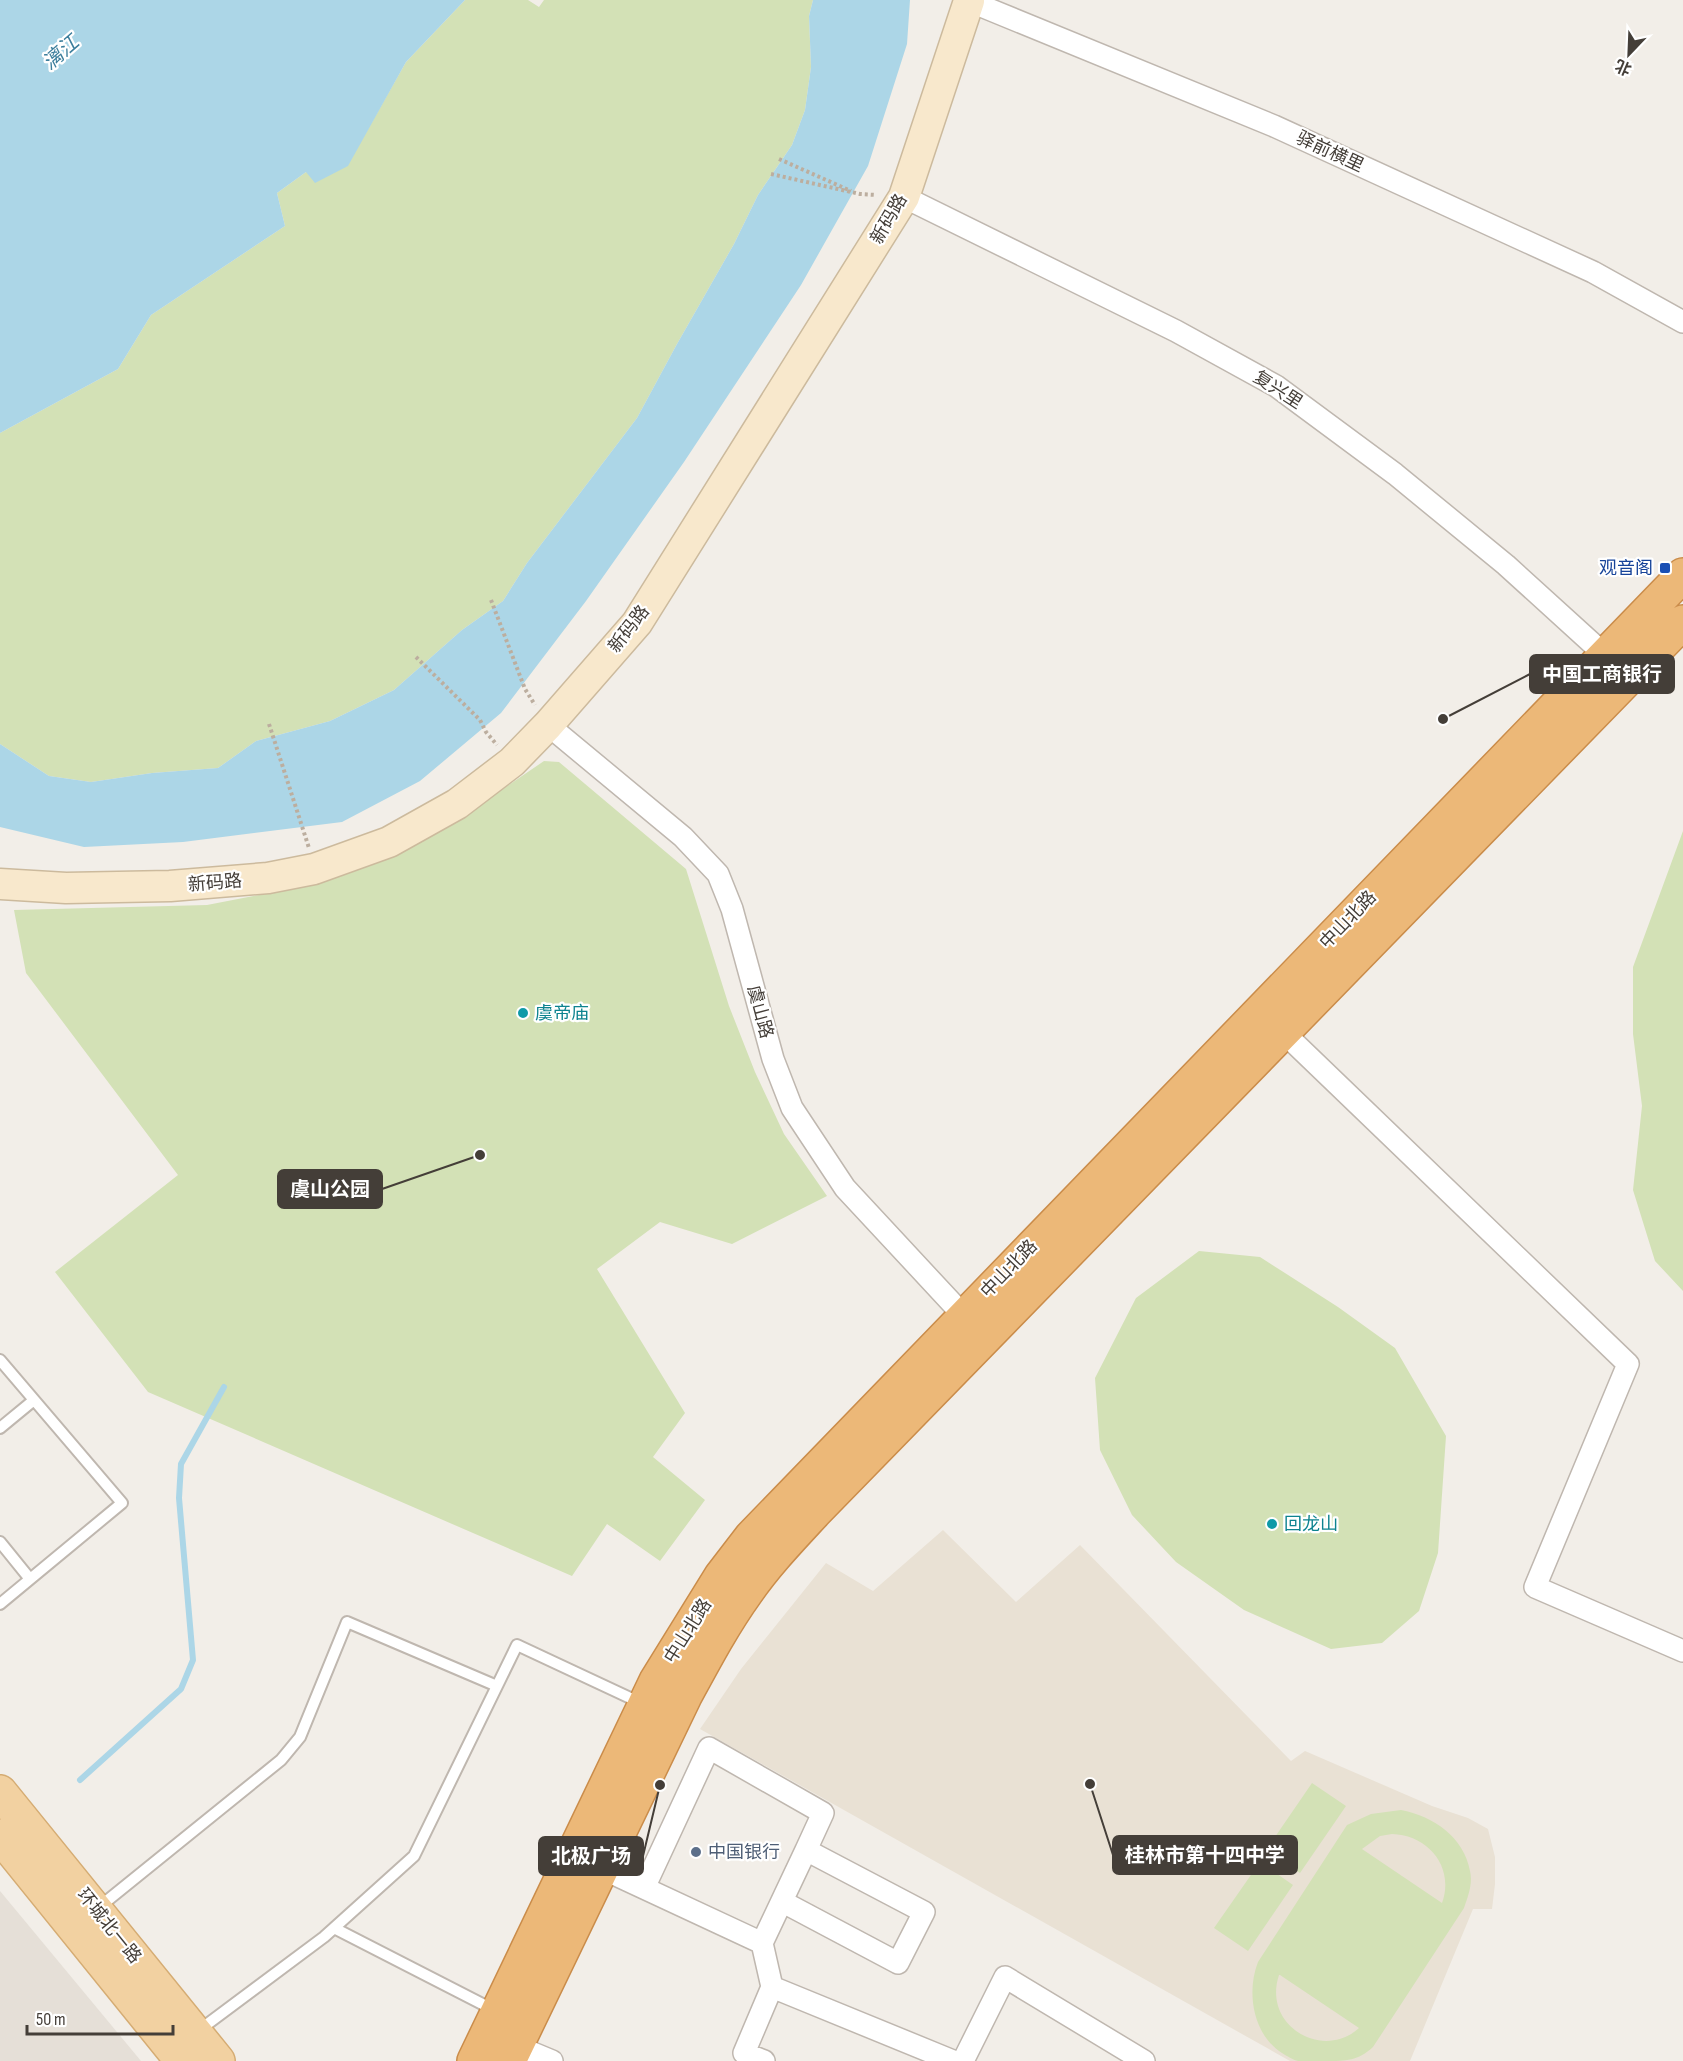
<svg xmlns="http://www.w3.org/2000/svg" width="1683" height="2061" font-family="'Sofia Sans Condensed','Noto Sans SC',sans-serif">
	<rect width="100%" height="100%" fill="#f2eee8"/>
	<path fill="#e5dfd7" d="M0,1891L141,2061H0Z"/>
	<path fill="#e9e1d4" d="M943,1530L1016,1602L1080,1545L1291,1761L1305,1751L1432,1806L1468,1818L1488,1829L1495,1857V1884L1492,1909H1473L1410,2061H1290L700,1729L741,1669L826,1563L873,1591Z"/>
	<path fill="#d3e1b6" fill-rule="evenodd" d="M465,0H528L539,7L544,0H813L809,16L811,67L805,110L792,145L758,195L734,244L677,344L637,418L527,563L503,601L462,630L394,690L330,721L256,741L218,768L152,773L91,782L49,776L0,744V433L118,369L151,315L285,226L277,193L306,172L347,166L406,62Z
		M544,761L559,762L686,869L729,1006L755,1072L784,1134L827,1196L732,1244L660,1222L597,1269L685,1413L653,1457L705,1500L660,1561L607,1524L572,1576L148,1392L55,1272L178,1175L26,973L14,910L207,905L321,883L383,860L491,797Z
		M1683,831V1291L1655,1261L1633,1190L1642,1106L1633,1034V967Z
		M1199,1251L1260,1257L1338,1307L1395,1348L1446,1436L1438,1553L1419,1611L1382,1643L1331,1649L1244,1610L1176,1562L1132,1515L1100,1450L1095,1378L1136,1298Z
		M1312,1783L1346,1806L1300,1873L1266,1850Z
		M1401,1810C1433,1816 1464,1837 1470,1871C1473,1884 1468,1896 1464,1908L1373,2047C1358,2061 1346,2061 1326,2061C1317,2061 1307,2061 1298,2061C1293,2060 1287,2056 1282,2053C1253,2035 1246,1992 1258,1962L1347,1825L1371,1814ZM1392,1834C1428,1835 1455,1867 1442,1903L1362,1849L1380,1836ZM1279,1975H1280L1359,2028C1323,2061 1262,2026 1279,1975Z
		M1260,1862L1293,1885L1248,1951L1214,1928Z"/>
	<path fill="#acd6e7" d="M0,0H465L406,62L348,166L315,183L306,172L277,193L285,226L151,315L118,369L0,433Z
		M813,0H910L907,44L868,166L801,285L684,462L586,601L501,713L420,781L342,822L183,842L84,847L0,827V744L49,776L91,782L152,773L218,768L256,741L330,721L394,690L462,630L503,601L527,563L637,418L677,344L734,244L758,195L792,145L805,110L811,67L809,16Z"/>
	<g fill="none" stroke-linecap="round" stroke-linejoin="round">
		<path stroke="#acd6e7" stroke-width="6" d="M80,1780L181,1689L193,1660L179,1498L181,1464L224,1387"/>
		<defs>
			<path id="lane" d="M0,1360L122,1503L0,1604
				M0,1428L34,1400
				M0,1542L30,1579
				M98,1908L281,1760L300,1737L347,1622L497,1686
				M334,1928L494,2010
				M198,2031L324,1937L414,1856L517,1645L641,1703"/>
			<path id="street" d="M969,1L1274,126L1593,272L1683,322
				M904,197L1176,331L1276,386L1395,474L1506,565L1605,655
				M548,725L683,837L718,874L732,909L773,1059L792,1108L845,1188L964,1316
				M1283,1032L1628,1364L1535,1587L1683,1651
				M601,1868L762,1943L772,1987
				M644,1888L709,1748L823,1813L806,1850
				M762,1943L806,1850L924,1912L898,1963L783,1902
				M516,2046L552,2061
				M764,2061L744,2053L772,1987L953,2061
				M963,2061L1005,1977L1144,2061"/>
			<path id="secondary" d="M0,884L66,888L170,886L268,878L314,869L389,842L457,804L512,762L548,725L637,623L904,197L969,1"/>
			<path id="primary" d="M0,1792L218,2061
				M0,1836L182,2061"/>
			<path id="highway" d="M474,2061L656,1681L721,1576L751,1537L1683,575
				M509,2061L685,1696C704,1661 723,1625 746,1593C766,1564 791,1538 815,1512L1683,622"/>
		</defs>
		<use href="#lane" stroke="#bfb7af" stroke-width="14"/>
		<use href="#street" stroke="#bfb7af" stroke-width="24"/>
		<use href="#secondary" stroke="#ccba9d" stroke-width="33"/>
		<use href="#primary" stroke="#d5ac73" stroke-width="36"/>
		<use href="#highway" stroke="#ca8c4a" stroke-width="36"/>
		<path stroke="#bcae9f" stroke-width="4" stroke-dasharray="3 3" stroke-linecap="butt" d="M779,159L851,191
			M771,174L860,194L876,195
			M491,600L525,689L535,705
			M416,657L480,720L486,732L497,745
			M269,724L309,848"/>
		<use href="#lane" stroke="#fff" stroke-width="10"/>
		<use href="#street" stroke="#fff" stroke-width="21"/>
		<use href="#secondary" stroke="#f8e8cc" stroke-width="30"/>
		<use href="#primary" stroke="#f2d1a1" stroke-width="33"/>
		<use href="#highway" stroke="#ecb878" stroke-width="33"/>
	</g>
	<rect fill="#1a4fb4" stroke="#fff" stroke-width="2" x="1659" y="562" width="12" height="12" rx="3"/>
	<g fill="#0f9aa8" stroke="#fff" stroke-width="2">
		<circle cx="523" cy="1013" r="6"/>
		<circle cx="1272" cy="1524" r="6"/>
	</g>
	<circle fill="#5c6f8a" stroke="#fff" stroke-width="2" cx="696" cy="1852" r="6"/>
	<g text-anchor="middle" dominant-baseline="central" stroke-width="4.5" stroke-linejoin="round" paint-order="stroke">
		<g font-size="18" fill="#443e38" stroke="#fff">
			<text transform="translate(1330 152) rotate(25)">驿前横里</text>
			<text transform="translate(889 219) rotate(-60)">新码路</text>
			<text transform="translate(1278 390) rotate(33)">复兴里</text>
			<text transform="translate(629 629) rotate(-52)">新码路</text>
			<text transform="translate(215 883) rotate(-5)">新码路</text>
			<text transform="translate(1348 920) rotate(-46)">中山北路</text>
			<text transform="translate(760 1012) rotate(75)">虞山路</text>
			<text transform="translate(1009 1269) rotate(-46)">中山北路</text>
			<text transform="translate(688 1631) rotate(-58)">中山北路</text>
			<text transform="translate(109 1926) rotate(51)">环城北一路</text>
		</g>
		<g font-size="18" fill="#164399" stroke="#fff" text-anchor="end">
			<text x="1653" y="568">观音阁</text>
		</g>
		<g font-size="18" fill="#0d838f" stroke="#fff" text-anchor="start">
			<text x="535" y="1013">虞帝庙</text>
			<text x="1284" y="1524">回龙山</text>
		</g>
		<g font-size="18" fill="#4e5e75" stroke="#fff" text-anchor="start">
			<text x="708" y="1852">中国银行</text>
		</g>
		<g font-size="20" font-style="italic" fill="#3c7e9c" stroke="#fff">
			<text transform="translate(61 53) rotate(-41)">漓江</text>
		</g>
	</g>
	<path fill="none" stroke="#443e38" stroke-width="2" d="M1443 719L1530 674M480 1155L382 1189M1090 1784L1113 1855M660 1785L643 1856"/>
	<g fill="#443e38" stroke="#fff" stroke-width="2">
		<circle cx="1443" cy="719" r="6"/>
		<circle cx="480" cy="1155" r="6"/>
		<circle cx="1090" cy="1784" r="6"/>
		<circle cx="660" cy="1785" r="6"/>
	</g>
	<g fill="#443e38" stroke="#443e38" stroke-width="2">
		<rect x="1530" y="655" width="144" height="38" rx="6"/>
		<rect x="278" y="1170" width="104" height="38" rx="6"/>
		<rect x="1113" y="1836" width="184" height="38" rx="6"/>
		<rect x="539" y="1837" width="104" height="38" rx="6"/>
	</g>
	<g font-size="20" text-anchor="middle" font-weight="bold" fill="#fff">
		<text x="1602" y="681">中国工商银行</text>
		<text x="330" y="1196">虞山公园</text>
		<text x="1205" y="1862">桂林市第十四中学</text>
		<text x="591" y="1863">北极广场</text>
	</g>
	<g transform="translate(1629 54) rotate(203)" stroke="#ffffff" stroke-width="4.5" paint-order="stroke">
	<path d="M0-4.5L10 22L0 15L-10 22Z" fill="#443e38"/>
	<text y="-9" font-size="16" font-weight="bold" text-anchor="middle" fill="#443e38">北</text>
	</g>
	<path d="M27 2025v9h146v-9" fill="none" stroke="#443e38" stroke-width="3"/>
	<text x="36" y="2025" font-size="18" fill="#443e38" stroke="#ffffff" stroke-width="4.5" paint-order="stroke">50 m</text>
</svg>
